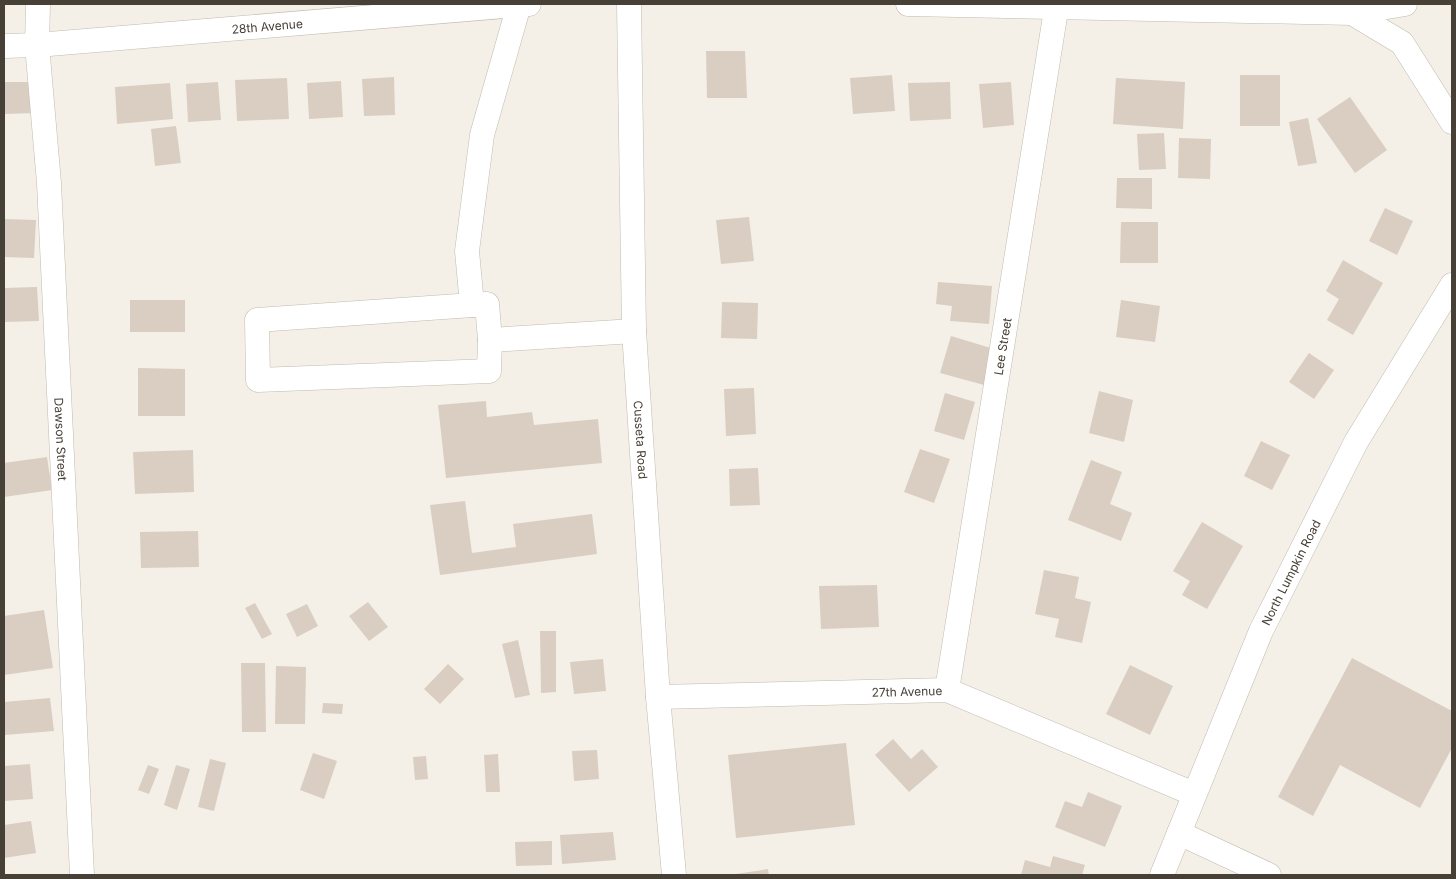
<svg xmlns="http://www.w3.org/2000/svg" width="1456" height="879" font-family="Inter,sans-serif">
	<rect width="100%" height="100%" fill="#f4f0e8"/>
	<path fill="#d9cec1" d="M706,51H745L747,98H707Z
		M892,75L895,111L853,114L850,78Z
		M1240,75H1280V126H1240Z
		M394,77L395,115L364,116L362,79Z
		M287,78L289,119L237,121L235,80Z
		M1116,78L1185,82L1183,129L1113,124Z
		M341,81L343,117L309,119L307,83Z
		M4,82H34L35,113L4,114Z
		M218,82L221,120L188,122L186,84Z
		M950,82L951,119L910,121L908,83Z
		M1011,82L1014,125L983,128L979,84Z
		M170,83L173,119L117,124L115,87Z
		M1350,97L1387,150L1355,173L1317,119Z
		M1308,118L1317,163L1298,166L1289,122Z
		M176,126L181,163L155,166L151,129Z
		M1164,133L1166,169L1139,170L1137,134Z
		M1179,138L1211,139L1210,179L1178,178Z
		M1117,178H1152V209L1116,208Z
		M1385,208L1413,221L1397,255L1369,241Z
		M749,217L754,261L721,264L716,220Z
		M4,219L36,220L34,258L4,257Z
		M1121,222H1158V263H1120Z
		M1343,260L1383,283L1353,335L1327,320L1339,299L1326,291Z
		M938,282L992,286L989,324L950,321L952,306L936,304Z
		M37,287L39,321L4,322V288Z
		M130,300H185V332H130Z
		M1121,300L1160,306L1155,342L1116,337Z
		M722,302L758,303L757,339L721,338Z
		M951,336L994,349L984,385L940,373Z
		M1309,353L1334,370L1314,399L1289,382Z
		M138,368L185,369V416H138Z
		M754,388L756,434L726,436L724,389Z
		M1099,391L1133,400L1124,442L1089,433Z
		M945,393L975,402L964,440L934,431Z
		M486,401L487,417L532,412L534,425L598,419L602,463L446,478L438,405Z
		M1261,441L1290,455L1272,490L1244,476Z
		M920,449L950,459L934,503L904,492Z
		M193,450L194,492L135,494L133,452Z
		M47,457L52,490L4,497V463Z
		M1091,460L1122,472L1110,504L1132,513L1121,541L1068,520Z
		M758,468L760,505L730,506L729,469Z
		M465,501L472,553L516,547L513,524L592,514L597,554L440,575L430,505Z
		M1202,522L1243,546L1207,609L1182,595L1190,581L1173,571Z
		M198,531L199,567L141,568L140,532Z
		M1044,570L1079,577L1075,598L1091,602L1082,643L1055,637L1059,619L1035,614Z
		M877,585L879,627L821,629L819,586Z
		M368,602L388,627L369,641L349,616Z
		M255,603L272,634L262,639L245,608Z
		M307,604L318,626L297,637L286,614Z
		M44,610L53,668L4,675V616Z
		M540,631H556V692L541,693Z
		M518,640L530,695L515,698L502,644Z
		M1352,658L1452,711V748L1420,808L1340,765L1313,816L1278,797Z
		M603,659L606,691L574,694L570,662Z
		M241,663H265L266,732H242Z
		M448,664L464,679L440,704L424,689Z
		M1130,665L1173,686L1150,735L1106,714Z
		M276,666L306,667L305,724H275Z
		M50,698L54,731L4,735V702Z
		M323,703L343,704L342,714L322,713Z
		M893,739L911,759L922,749L938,767L909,792L875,755Z
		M846,743L855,825L736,838L728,755Z
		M597,750L599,779L574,781L572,751Z
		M313,753L337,761L324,799L300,790Z
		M498,754L500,792H486L484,755Z
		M426,756L428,779L415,780L413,757Z
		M210,759L226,763L214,811L198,807Z
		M30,764L33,799L4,801V766Z
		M148,765L159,769L149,794L138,790Z
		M176,765L190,769L177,810L164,805Z
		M1088,792L1122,806L1105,847L1055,827L1065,801L1082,807Z
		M31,821L36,853L4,858V825Z
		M613,832L616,860L562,864L560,835Z
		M552,841V865L516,866L515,842Z
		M1053,856L1085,865L1082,875H1021L1025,860L1050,867Z
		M768,869L769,875H736V874Z"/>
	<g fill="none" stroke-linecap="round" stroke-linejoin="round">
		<defs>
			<g id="minor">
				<path id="s1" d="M38,4L37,45L49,183L82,875"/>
				<path id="s2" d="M629,4L634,331L658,697L674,875"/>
				<path d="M908,4L1352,13L1405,4"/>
				<path d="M1352,13L1402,43L1452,122"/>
				<path id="s3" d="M4,46L37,45L529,4"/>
				<path d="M487,304L490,340L489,371L258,380L257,320Z"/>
				<path d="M472,305L467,251L482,135L519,5"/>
				<path d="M490,340L634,331"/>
				<path id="s4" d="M947,690L1057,4"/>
				<path id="s5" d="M658,697L947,690L1194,794"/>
				<path d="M1179,833L1269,875"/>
				<path id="s6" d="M1162,875L1261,631L1356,442L1452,285"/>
			</g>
		</defs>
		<use href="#minor" stroke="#c2baae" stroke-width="25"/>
		<use href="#minor" stroke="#fff" stroke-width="24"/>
	</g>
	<g text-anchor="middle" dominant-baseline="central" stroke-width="4" stroke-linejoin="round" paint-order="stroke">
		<g font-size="12" fill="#474037" stroke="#fff">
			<text stroke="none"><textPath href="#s3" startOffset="264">28th Avenue</textPath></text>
			<text stroke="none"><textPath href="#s4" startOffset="348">Lee Street</textPath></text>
			<text stroke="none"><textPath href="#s1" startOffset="436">Dawson Street</textPath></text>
			<text stroke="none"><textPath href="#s2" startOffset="436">Cusseta Road</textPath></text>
			<text stroke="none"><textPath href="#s6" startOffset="329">North Lumpkin Road</textPath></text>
			<text stroke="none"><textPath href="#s5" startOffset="249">27th Avenue</textPath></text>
		</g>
	</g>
	<rect width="1456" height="879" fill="none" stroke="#474037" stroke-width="10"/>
</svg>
